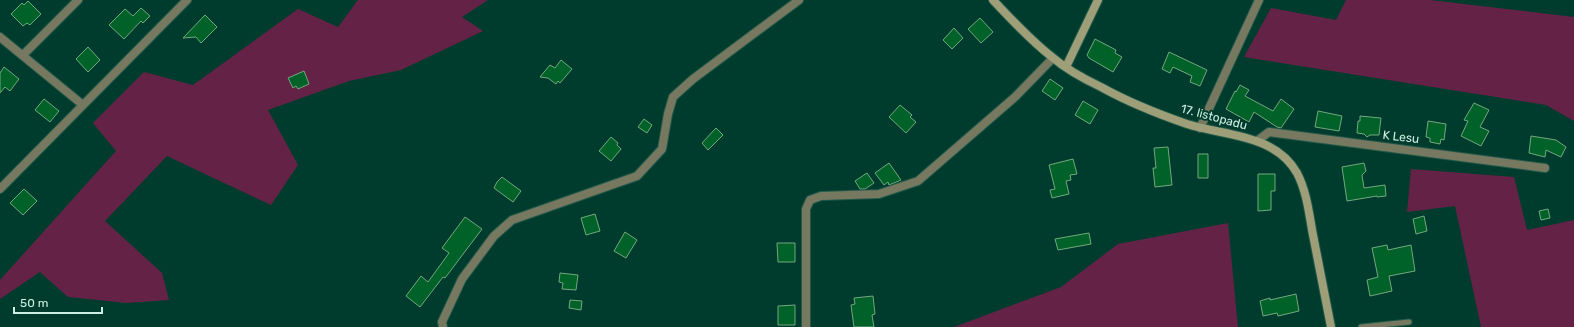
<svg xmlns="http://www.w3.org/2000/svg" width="1574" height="327" font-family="Rubik,sans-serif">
	<rect width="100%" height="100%" fill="#003c2d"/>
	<path fill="#652247" d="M358,0H488L462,17L483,31L401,70L349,81L268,110L298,165L271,205L167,156L105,221L162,273L169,300L127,303L68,297L40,272L0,299V280L116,151L93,123L144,72L193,85L298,9L338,27Z
		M1346,0H1430L1574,17V121L1546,105L1244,57L1271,8L1336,20Z
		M1411,169L1514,177L1527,230L1574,220V327H1481L1455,206L1407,212Z
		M1228,223L1238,327H954L1061,287L1118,244Z"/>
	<path fill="#016229" stroke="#75a67e" d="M28,1L41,14L30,25L27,23L23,26L11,14L22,3L24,5Z
		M141,8L150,16L143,23L141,21L124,39L109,25L125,9L133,16Z
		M205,15L217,27L201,43L196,37L183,38Z
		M980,18L993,32L981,43L968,29Z
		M954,28L963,38L952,49L943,40Z
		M1095,39L1116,50L1115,53L1122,57L1113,72L1089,58L1087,55Z
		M88,47L100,60L88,72L76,59Z
		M1169,52L1207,70L1200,86L1190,82L1192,76L1173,67L1170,73L1162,69Z
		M561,60L572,69L560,83L558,81L556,84L548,78L540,77L550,65L555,68Z
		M4,67L19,79L10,91L5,87L0,93V73Z
		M304,71L309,84L298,89L296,86L293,88L288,78Z
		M1050,79L1063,88L1055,100L1042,91Z
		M1240,85L1249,90L1245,96L1273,111L1281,99L1294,109L1281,128L1277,127L1254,112L1249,122L1226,109L1235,91L1236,92Z
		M44,99L59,111L50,122L35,110Z
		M1083,101L1098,110L1090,124L1075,115Z
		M1474,103L1489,110L1480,127L1489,131L1481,146L1461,136L1468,121L1464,120Z
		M900,105L912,115L910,117L916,122L906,133L889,117Z
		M1318,111L1342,116L1339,131L1315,127Z
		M1360,116L1381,118L1379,135H1370L1367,137L1364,134L1357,133L1358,121H1360Z
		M644,119L652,125L647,133L638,127Z
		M1428,121L1446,124L1444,140L1441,139L1440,144L1430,142V138L1426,137Z
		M716,128L723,135L708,150L702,143Z
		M1531,136L1556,140L1566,147L1561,157L1546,150L1545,157L1529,153Z
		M611,137L618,143L617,145L621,149L611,161L599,151Z
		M1168,147L1172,185L1155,187L1153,168H1156L1154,148Z
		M1198,154H1208V178H1198Z
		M1073,159L1077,174L1070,175L1071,180L1066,181L1069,194L1052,198L1050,190L1055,189L1049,165Z
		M889,163L901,180L889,185L888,182L884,185L875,173Z
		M1364,163L1366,171L1362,175L1364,188L1385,185L1386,196L1377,197V196L1347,201L1342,167Z
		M867,173L874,183L865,189H860L855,181Z
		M1258,174H1275V191H1271V210L1258,211Z
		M502,177L521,191L513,202L494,188L497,182Z
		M24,189L37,201L23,215L10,203Z
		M1548,209L1550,218L1541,220L1539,211Z
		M595,214L600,231L586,235L581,218Z
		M1424,216L1427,231L1416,234L1413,219Z
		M465,217L482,229L445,278L443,277L420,307L406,296L421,276L428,282L449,253L442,248Z
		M625,232L637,240L626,258L614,251Z
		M1089,233L1091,244L1058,250L1055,239Z
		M777,243H795V262H778Z
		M1387,245L1388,250L1411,245L1415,271L1389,276L1392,291L1370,296L1367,280L1378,277L1372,248Z
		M560,273L578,275L576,290L562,289L563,283L559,282Z
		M1296,294L1299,311L1278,316L1277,313L1263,316L1260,301L1270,298V300Z
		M873,296L875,314L872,315L874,327H854L851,305L855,304L854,298Z
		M570,300L582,301L581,310L569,308Z
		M795,305V325H778V306Z"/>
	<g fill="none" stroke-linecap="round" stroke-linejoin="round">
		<defs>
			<path id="lane" d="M1361,327L1409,322"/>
			<path id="street" d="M0,37L83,105
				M23,55L78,0
				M1200,128L1259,0
				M1257,141L1269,132L1545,168
				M0,189L187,0
				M443,327L442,322L462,279L494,236L512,220L637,176L662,149L668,114L673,97L693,79L799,0
				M806,327V209L810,200L821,196L879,194L918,181L1015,97L1053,58"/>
			<path id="secondary" d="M993,0C1012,20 1030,40 1052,57C1066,69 1084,79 1101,87C1128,102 1158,114 1187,124C1225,136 1275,134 1297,173C1307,192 1309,214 1313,235C1319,265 1325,296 1331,327
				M1066,67L1098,0"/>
		</defs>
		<use href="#lane" stroke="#21594a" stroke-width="7"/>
		<use href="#street" stroke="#21594a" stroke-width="10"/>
		<use href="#secondary" stroke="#21594a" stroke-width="10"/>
		<use href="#lane" stroke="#777860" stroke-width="5"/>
		<use href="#street" stroke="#777860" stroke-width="8"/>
		<use href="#secondary" stroke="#9e9f78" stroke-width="8"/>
	</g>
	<g text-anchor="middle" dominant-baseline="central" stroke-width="4" stroke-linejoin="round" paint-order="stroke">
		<g font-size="12" fill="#cef0e3" stroke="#003c2d">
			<text transform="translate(1214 117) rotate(15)">17. listopadu</text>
			<text transform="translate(1401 137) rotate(7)">K Lesu</text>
		</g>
	</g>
	<path d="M14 307v6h88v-6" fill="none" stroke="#cef0e3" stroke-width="2"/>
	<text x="20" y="307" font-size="12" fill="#cef0e3" stroke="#003c2d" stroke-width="3" paint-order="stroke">50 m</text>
</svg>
